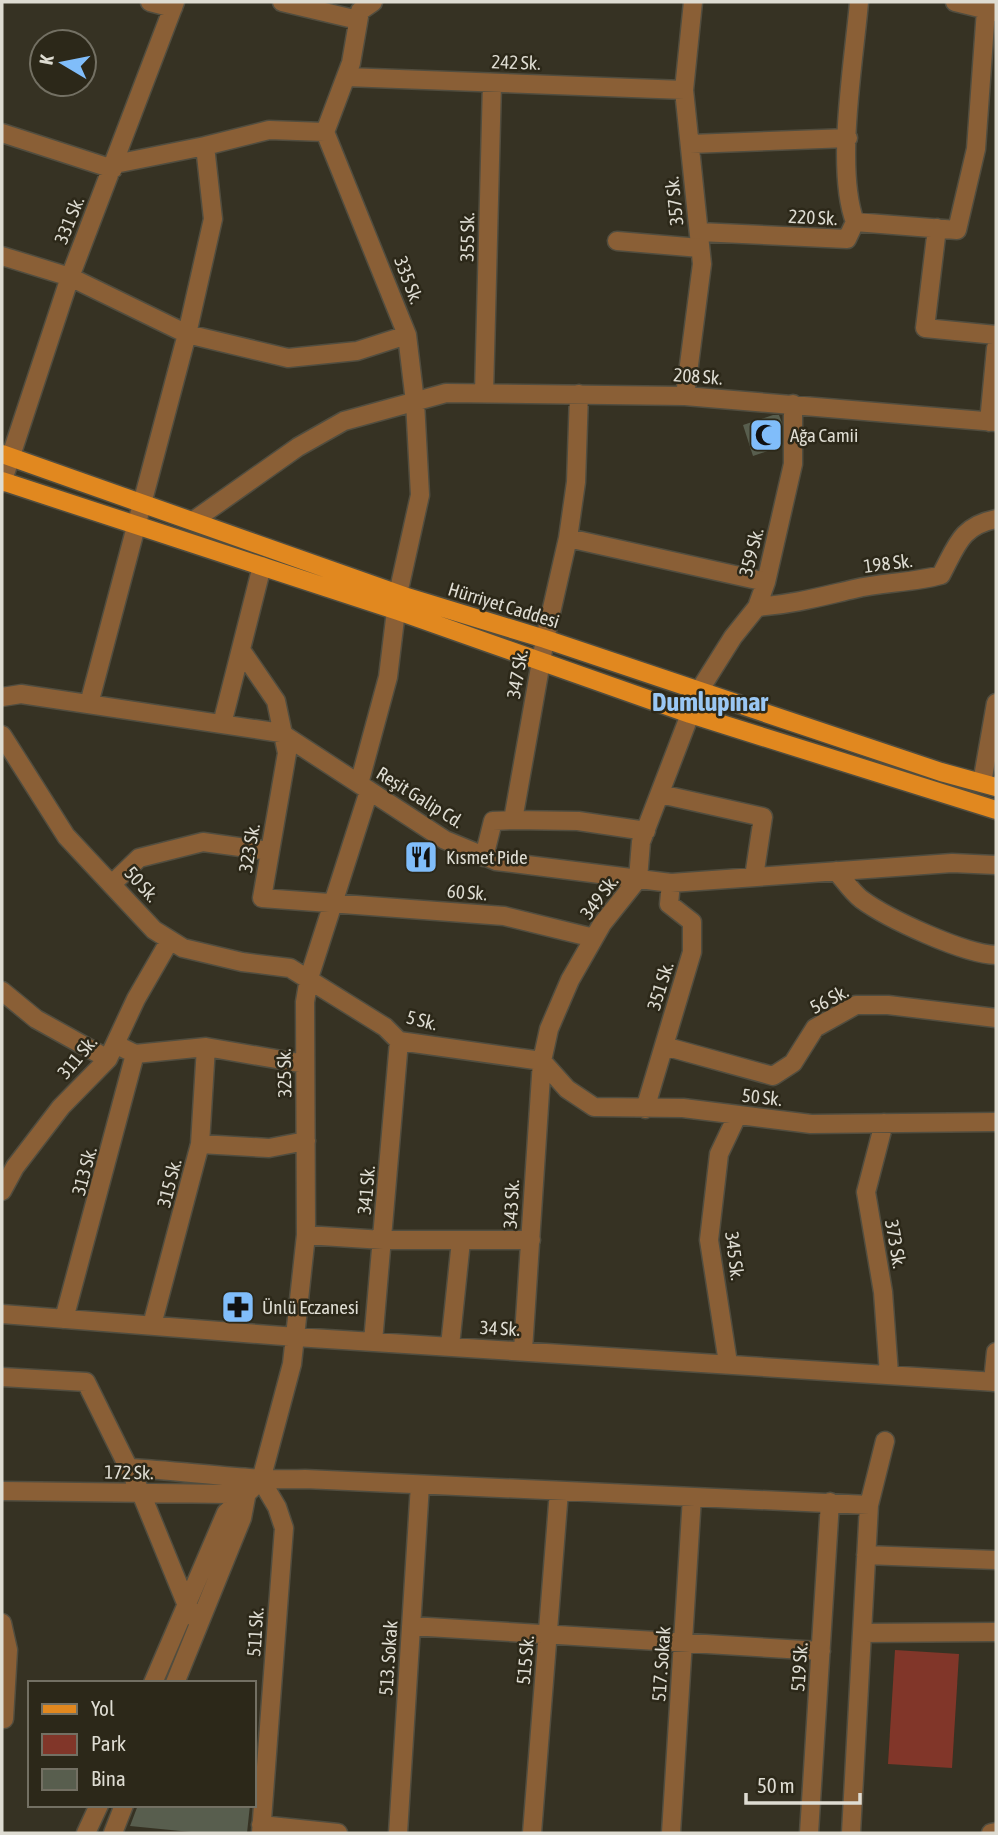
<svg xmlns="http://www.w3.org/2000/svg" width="998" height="1835" font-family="'Asap Condensed',sans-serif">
	<rect width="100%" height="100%" fill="#363223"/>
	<path fill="#813629" d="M895,1650L959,1654L952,1768L888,1764Z"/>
	<path fill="#585e4e" d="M773,415H779L782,423V446L753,456L743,425Z
		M138,1805H250L247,1833H201L130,1826Z"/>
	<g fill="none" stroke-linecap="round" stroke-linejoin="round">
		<defs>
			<path id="minor" d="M150,2L173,8
				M282,2L358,20
				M955,2L996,12
				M346,77L684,90
				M2,133L113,169
				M690,144L848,138
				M205,146L269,130L325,132
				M855,222C835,168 854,61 859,2
				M937,228L925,328L996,335
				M699,232L847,239L855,222L957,230L976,149L986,10
				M617,241L700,248
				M2,256L70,277L187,334L288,358L357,351L407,335
				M484,393L492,83
				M685,396L702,264L684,90L693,2
				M989,422L996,348
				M2,483L70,277L175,2
				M193,521L298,447L344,421L446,393L685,396L996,422
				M568,538L766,582
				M757,607C794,604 819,597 854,589C883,582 912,583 941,575C957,545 961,526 996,519
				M241,650L276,701L287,753L262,898L504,916L594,938
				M2,697L21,694L281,733L445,840L496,861L671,883L952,863L996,865
				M89,704L187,334L213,219L205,146L115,164
				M222,724L262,566
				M2,735L66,836L154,930L183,948L242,962L290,968L385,1027L399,1041L542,1061
				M982,783L996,703
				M359,784L388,677L398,594L420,495L415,402L407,335L325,132L351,63L360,11L373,2
				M660,794L763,817L754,877
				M513,820L578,821L646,831
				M484,857L493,821L513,820L545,639L568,538L576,482L579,394
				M836,871C844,880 852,892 861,899C888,919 964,954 996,955
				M113,883L139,858L203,842L269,851
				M2,991L36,1019L108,1059
				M664,1046L773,1076L793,1063L815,1028L856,1005H888L996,1018
				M135,1054L206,1047L305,1064
				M542,1061L567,1089L594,1107L683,1108L811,1124L996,1122
				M645,1109L692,952V922L669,904L671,883
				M884,1123L866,1192L883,1292L889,1374
				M200,1144L269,1148L306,1141
				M2,1191L15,1167L61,1107L108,1059L136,999L170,940
				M306,1235L383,1240H531
				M2,1314L296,1337L996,1382
				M64,1319L135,1054L115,1044
				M152,1325L200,1144L206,1047
				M373,1342L399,1041
				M450,1346L461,1241
				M523,1350L542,1061L549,1029L570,980L602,924L638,879L641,842L699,691L733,637L757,607L766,582L793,464V404
				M728,1363L709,1240L719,1154L737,1116
				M2,1377L86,1382L141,1493L186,1603L199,1624
				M993,1382L996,1352
				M129,1468C188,1471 246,1481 305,1479L869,1505
				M2,1491L230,1494L248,1484
				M866,1555L996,1560
				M2,1623L8,1650L4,1719
				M411,1626L821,1651
				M862,1633L996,1632
				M153,1683L226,1513L261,1480L292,1364L306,1235L305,1002L309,978L369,791
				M175,1683L242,1518L246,1497
				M261,1825L338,1833
				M86,1833L99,1805
				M113,1833L124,1805
				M261,1833L284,1528L277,1507L261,1480
				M398,1833L420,1485
				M532,1833L559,1491
				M671,1833L692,1497
				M809,1833L830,1502
				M851,1833L869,1505L885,1441
				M991,1833L996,1832"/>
			<path id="major" d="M2,454L404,596L545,639L941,772L996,787
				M2,481L398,611L690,714L996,810"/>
		</defs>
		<use href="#minor" stroke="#514d3f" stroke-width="21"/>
		<use href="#major" stroke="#514d3f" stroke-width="21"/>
		<use href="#minor" stroke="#8a5f36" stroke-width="18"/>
		<use href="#major" stroke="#e1881f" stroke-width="18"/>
	</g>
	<defs>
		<symbol id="mosque-square" viewBox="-11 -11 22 22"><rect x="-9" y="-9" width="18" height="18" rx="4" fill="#80bdfa" stroke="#2c2819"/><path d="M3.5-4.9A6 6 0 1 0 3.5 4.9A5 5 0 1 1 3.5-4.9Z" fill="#111"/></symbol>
		<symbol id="restaurant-square" viewBox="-11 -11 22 22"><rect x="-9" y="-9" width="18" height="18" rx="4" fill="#80bdfa" stroke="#2c2819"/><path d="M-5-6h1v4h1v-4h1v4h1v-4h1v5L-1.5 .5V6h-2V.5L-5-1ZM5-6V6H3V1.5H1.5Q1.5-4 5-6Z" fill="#111"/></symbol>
		<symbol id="pharmacy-square" viewBox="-11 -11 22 22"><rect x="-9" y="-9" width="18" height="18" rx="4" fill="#80bdfa" stroke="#2c2819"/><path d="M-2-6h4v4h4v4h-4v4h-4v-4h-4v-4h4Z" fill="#111"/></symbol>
	</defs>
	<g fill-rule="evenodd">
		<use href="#mosque-square" x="747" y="416" width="38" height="38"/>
		<use href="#restaurant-square" x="402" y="838" width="38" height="38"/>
		<use href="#pharmacy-square" x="219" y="1288" width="38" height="38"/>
	</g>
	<g text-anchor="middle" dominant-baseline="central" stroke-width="5" stroke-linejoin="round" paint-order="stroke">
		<g font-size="19" fill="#dedcd2" stroke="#2c2819">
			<text transform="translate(516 62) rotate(2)">242 Sk.</text>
			<text transform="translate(674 201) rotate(-96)">357 Sk.</text>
			<text transform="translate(813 217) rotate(3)">220 Sk.</text>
			<text transform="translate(69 220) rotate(-68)">331 Sk.</text>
			<text transform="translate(467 237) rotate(-89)">355 Sk.</text>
			<text transform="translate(409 280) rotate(69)">335 Sk.</text>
			<text transform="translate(698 376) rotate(4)">208 Sk.</text>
			<text transform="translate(751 552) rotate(-76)">359 Sk.</text>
			<text transform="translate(888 563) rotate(-7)">198 Sk.</text>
			<text transform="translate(504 605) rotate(17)">Hürriyet Caddesi</text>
			<text transform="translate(517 674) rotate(-80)">347 Sk.</text>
			<text transform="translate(420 797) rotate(32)">Reşit Galip Cd.</text>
			<text transform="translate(249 848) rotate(-80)">323 Sk.</text>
			<text transform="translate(142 884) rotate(48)">50 Sk.</text>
			<text transform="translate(467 892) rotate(4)">60 Sk.</text>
			<text transform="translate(599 897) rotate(-53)">349 Sk.</text>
			<text transform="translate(660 986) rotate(-73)">351 Sk.</text>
			<text transform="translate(829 999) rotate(-28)">56 Sk.</text>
			<text transform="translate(422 1020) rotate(14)">5 Sk.</text>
			<text transform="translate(77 1057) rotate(-50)">311 Sk.</text>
			<text transform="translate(284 1073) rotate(-91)">325 Sk.</text>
			<text transform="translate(762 1097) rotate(6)">50 Sk.</text>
			<text transform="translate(84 1171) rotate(-75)">313 Sk.</text>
			<text transform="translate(169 1183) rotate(-76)">315 Sk.</text>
			<text transform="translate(366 1190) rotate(-85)">341 Sk.</text>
			<text transform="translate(511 1204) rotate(-87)">343 Sk.</text>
			<text transform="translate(896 1244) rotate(80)">373 Sk.</text>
			<text transform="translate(735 1256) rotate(83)">345 Sk.</text>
			<text transform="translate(500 1328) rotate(3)">34 Sk.</text>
			<text transform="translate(129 1472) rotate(1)">172 Sk.</text>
			<text transform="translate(255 1632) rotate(-86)">511 Sk.</text>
			<text transform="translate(388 1658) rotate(-86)">513. Sokak</text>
			<text transform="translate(525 1660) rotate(-85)">515 Sk.</text>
			<text transform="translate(661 1664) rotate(-86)">517. Sokak</text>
			<text transform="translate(799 1667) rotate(-86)">519 Sk.</text>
		</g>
		<g font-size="19" fill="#dedcd2" stroke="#2c2819" text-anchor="start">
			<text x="790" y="435">Ağa Camii</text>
			<text x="446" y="857">Kısmet Pide</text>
			<text x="262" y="1307">Ünlü Eczanesi</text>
		</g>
		<g font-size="26" font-weight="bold" fill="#9ac7f4" stroke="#2c2819">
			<text x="710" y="702">Dumlupınar</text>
		</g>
	</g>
	<rect width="998" height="1835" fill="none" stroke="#dedcd2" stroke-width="7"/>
	<rect x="28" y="1681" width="228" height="126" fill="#2c2819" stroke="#737063" stroke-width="2"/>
	<rect x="42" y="1704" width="35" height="10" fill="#e1881f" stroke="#737063" stroke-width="2"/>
	<text x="91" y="1716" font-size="21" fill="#dedcd2">Yol</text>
	<rect x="42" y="1734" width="35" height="21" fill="#813629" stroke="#737063" stroke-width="2"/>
	<text x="91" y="1751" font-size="21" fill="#dedcd2">Park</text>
	<rect x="42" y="1769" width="35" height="21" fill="#585e4e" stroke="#737063" stroke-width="2"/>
	<text x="91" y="1786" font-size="21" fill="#dedcd2">Bina</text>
	<g transform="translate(63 63) rotate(280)"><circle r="33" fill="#2c2819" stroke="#737063" stroke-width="2"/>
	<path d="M0-5L12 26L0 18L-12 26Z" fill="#80bdfa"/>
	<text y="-10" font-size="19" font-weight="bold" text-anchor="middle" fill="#dedcd2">K</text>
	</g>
	<path d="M746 1793v10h114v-10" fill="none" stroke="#dedcd2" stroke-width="3.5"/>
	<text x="757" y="1793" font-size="21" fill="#dedcd2" stroke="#2c2819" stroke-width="5" paint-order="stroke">50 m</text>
</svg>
